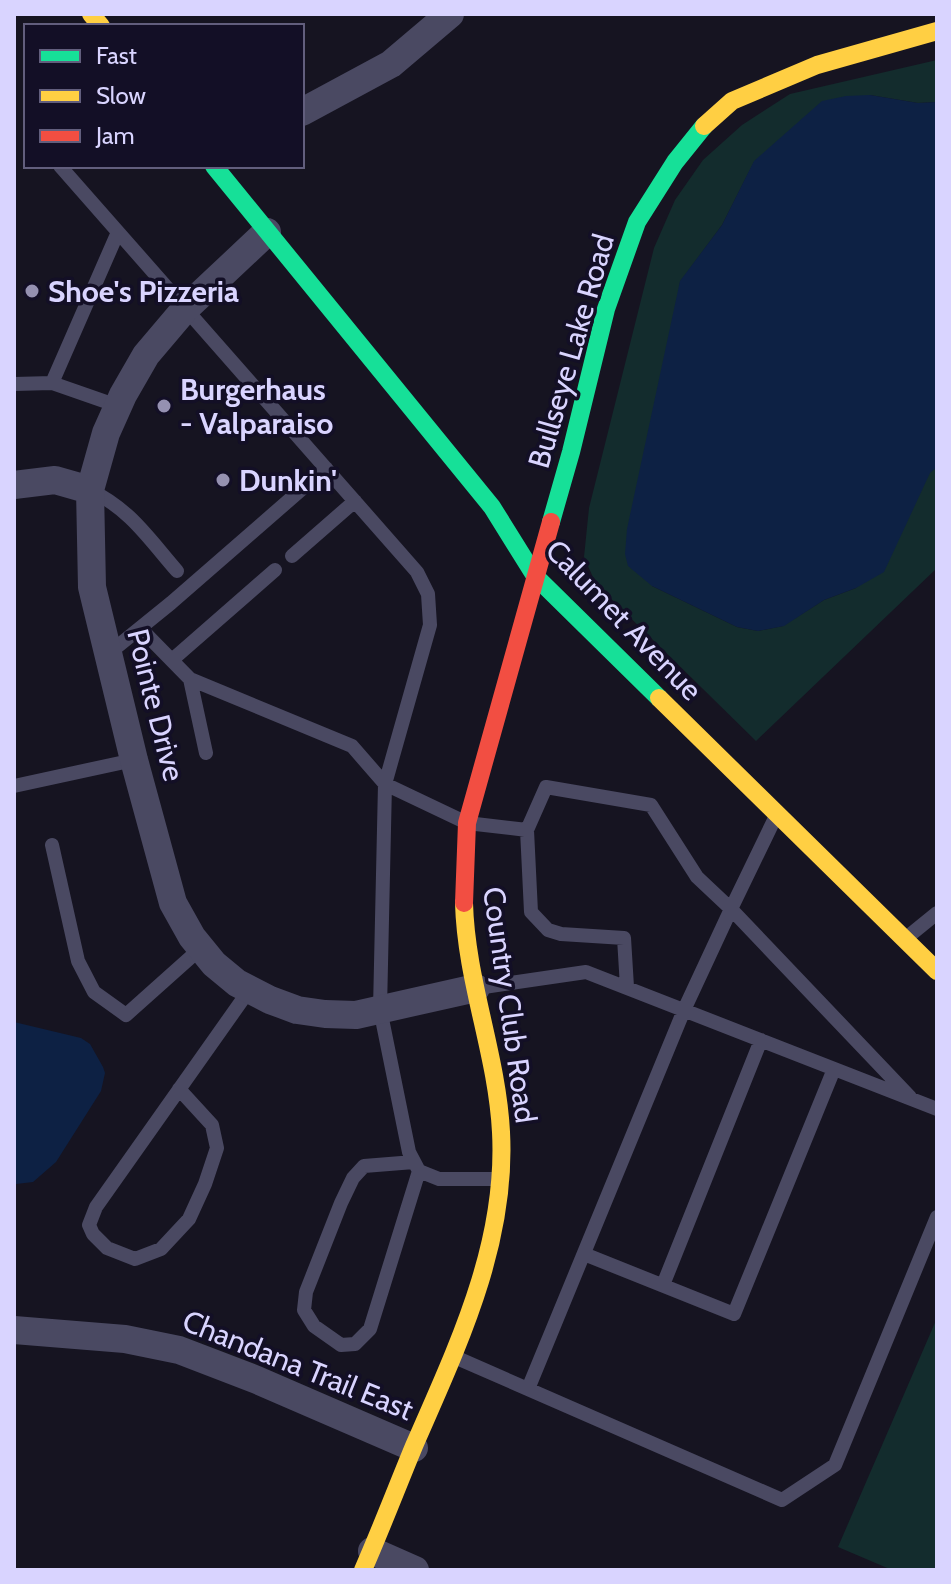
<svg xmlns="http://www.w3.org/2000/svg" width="951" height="1584" font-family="Cabin,sans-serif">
	<rect width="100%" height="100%" fill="#161421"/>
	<path fill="#132c2d" d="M937,60V102L918,103L870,95L754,162L722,225L680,282L652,586L737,627L758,631L783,626L824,600L856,588L930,472L937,467V568L756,741L596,584L584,557L589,508L654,248L675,200L703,160L742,125L790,94Z
		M937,1318V1570H892L838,1547Z"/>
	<path fill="#0d2144" d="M870,95L918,103L937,102V467L930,473L884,572L856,588L824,600L784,626L758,631L737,627L652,586L628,566L625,554L627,529L680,281L722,225L754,161L822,101L846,96Z
		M14,1022L81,1038L90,1044L103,1067L105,1073L101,1091L56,1162L33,1182L16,1184H14Z"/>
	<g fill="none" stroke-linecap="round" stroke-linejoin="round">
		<path stroke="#4a4962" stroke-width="14" d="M60,166L417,572L428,594L430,625L385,784L380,1009L409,1152L419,1171L439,1179H500
			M52,383L118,406
			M14,384L52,383L118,232
			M90,490C130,509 149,539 177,571
			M292,556L355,501
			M141,629L190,679L352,746L385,784L467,823L527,830L546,787L651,805L697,877L731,909L684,1010L528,1389
			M108,654L171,603L326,468
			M172,660L275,570
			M190,679L206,753
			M14,786L134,760
			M776,816L731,909L910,1097
			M527,830L531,912L548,930L561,934L624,938L627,987
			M52,845L78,961L94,992L126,1015L201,948
			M905,939L937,913
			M477,988L586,972L937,1109
			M179,1089L212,1125L217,1148L205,1184L189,1219L161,1249L135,1259L107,1248L93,1234L89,1225L96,1207L250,989
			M414,1162L364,1166L353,1178L341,1203L306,1292L304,1310L314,1326L341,1345L355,1344L370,1329L419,1171
			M584,1254L734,1314L834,1069
			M663,1285L761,1040
			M457,1358L782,1500L835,1465L937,1217"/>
		<path stroke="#4a4962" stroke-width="28" d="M302,112L391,64L450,14
			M267,232L185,309L146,355L123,395L106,433L90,490L92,587L134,760L173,903L192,937L214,964L237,983L270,1000L297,1010L325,1014L356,1015L476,988
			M14,485L55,480L90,490
			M14,1330L125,1339L179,1350L257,1380L414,1448
			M372,1551L415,1570"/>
		<path stroke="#16e098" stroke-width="18" d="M214,166L492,507L535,576L659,698
			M551,522L571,452L606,309L637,222L675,162L704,126"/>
		<path stroke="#ffcf43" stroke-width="18" d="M91,14L101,26
			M704,126L732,101L817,65L937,31
			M659,698L937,971
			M363,1570C381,1529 397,1487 414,1446C458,1345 507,1244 501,1132C497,1054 466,981 464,903"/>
		<path stroke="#f24e42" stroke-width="18" d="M464,903L467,823L551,522"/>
	</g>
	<g fill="#9591b1" stroke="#130f26" stroke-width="3">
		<circle cx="32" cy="291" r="8"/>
		<circle cx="164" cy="406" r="8"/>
		<circle cx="223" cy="480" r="8"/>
	</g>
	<g text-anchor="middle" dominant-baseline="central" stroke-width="7" stroke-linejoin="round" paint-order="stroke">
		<g font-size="30" font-weight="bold" fill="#d9d4ff" stroke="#130f26" text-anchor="start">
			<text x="48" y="291">Shoe's Pizzeria</text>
			<text x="180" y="389">Burgerhaus<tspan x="180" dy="34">- Valparaiso</tspan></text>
			<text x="239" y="480">Dunkin'</text>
		</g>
		<g font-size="30" fill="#d9d4ff" stroke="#130f26">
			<text transform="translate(571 351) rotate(-74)">Bullseye Lake Road</text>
			<text transform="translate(624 620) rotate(46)">Calumet Avenue</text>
			<text transform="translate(156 705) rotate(76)">Pointe Drive</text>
			<text transform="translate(510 1005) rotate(82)">Country Club Road</text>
			<text transform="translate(298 1365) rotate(22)">Chandana Trail East</text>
		</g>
	</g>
	<rect width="951" height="1584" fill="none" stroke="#d9d4ff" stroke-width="32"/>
	<rect x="24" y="24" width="280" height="144" fill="#130f26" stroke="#625e7d" stroke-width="2"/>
	<rect x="40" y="50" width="40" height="12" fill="#16e098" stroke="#625e7d" stroke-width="2"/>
	<text x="96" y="64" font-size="24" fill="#d9d4ff">Fast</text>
	<rect x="40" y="90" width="40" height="12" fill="#ffcf43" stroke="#625e7d" stroke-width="2"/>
	<text x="96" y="104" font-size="24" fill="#d9d4ff">Slow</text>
	<rect x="40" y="130" width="40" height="12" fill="#f24e42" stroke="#625e7d" stroke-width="2"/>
	<text x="96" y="144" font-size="24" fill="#d9d4ff">Jam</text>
</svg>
